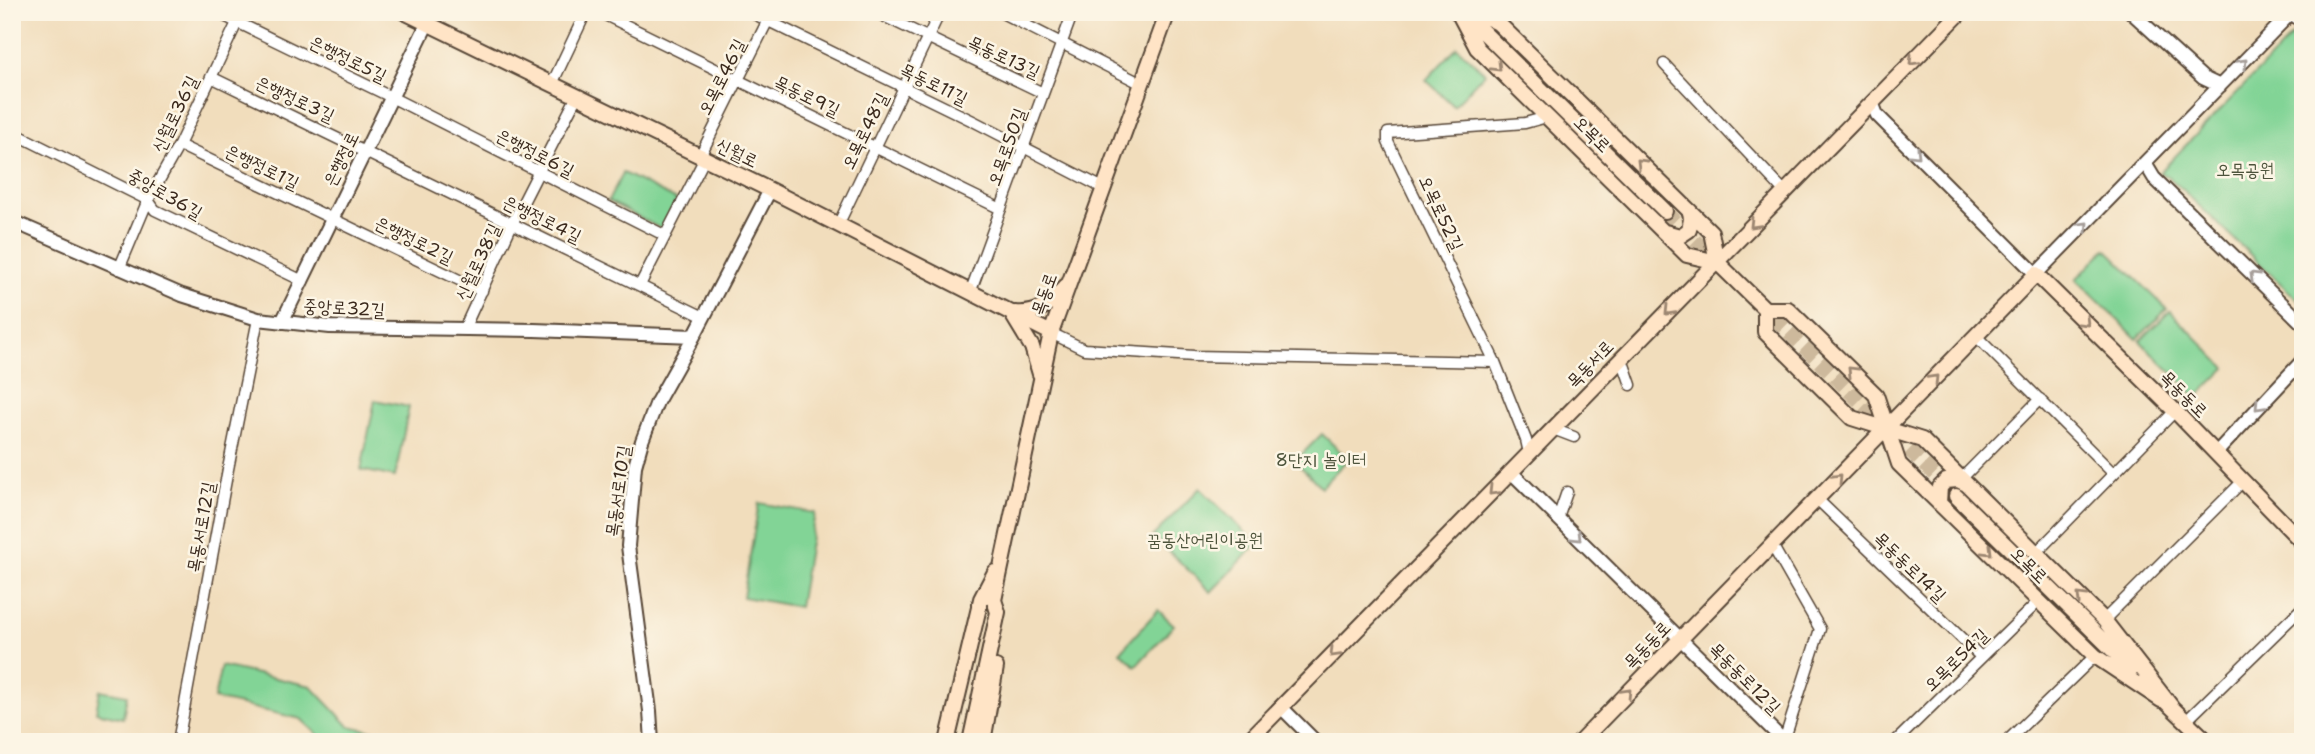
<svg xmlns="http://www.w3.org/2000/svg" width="2315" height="754" font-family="'Shantell Sans','Poor Story',sans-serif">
	<rect width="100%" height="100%" fill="#fcf5e5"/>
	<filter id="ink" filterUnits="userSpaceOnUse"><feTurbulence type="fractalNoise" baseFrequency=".0143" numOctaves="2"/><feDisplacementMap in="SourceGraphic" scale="14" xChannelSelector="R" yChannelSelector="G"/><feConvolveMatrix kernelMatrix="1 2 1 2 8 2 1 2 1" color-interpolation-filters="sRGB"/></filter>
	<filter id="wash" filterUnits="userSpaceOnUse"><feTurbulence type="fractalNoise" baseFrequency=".00686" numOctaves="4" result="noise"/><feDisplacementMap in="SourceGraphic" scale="28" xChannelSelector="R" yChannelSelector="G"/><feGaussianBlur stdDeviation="1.57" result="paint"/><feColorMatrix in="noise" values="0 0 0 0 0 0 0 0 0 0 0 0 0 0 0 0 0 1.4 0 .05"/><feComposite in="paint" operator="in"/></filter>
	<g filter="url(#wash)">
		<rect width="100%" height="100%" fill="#f1ddbc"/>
		<path fill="#82d496" stroke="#5e7f5a" stroke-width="2" d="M2292,36L2303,37V305L2169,177L2159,173Z
			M1457,47L1485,73L1454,106L1426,80Z
			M623,173L677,200L663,230L608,201Z
			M2106,249L2167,309L2137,339L2076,279Z
			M2170,311L2226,368L2197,397L2140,341Z
			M375,400L409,407L395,477L361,470Z
			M1322,434L1348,459L1321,487L1295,461Z
			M1200,488L1257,544L1211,592L1153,536Z
			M759,503L815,513L799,607L743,597Z
			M1158,610L1174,625L1136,666L1120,652Z
			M221,666L311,686L349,726L427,742H326L301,719L214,699Z
			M100,690L127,695L123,718L96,712Z"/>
	</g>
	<g filter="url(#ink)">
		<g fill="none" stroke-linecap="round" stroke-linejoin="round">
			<path stroke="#cdb99c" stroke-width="14" stroke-dasharray="14 7" stroke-linecap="butt" d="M1665,211L1719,264
				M1759,303L1956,496"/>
			<defs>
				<path id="minor" d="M216,12L391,97L664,235
					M599,12L1001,209
					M750,12L975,122L1103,188
					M875,12L1043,93
					M1000,12L1142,84
					M1664,64L1785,192
					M211,77L704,317
					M552,84L586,12
					M12,132L148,200L155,210L303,281
					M179,145L482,291
					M700,156L772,12
					M838,225L940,12
					M119,269L148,200L179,145L242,12
					M640,285L705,158
					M970,293L1073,12
					M464,329L513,222L577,96
					M1051,333L1084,349L1194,356L1495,362
					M1976,336L2113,473
					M1622,359L1631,385
					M1553,429L1574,437
					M1529,453L1526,440L1495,362L1388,142V133L1525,123L1547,117
					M1961,479L2040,399
					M1817,499L1981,657
					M1558,518L1567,492
					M1772,545L1820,629L1784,741
					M2036,553L2175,411
					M2104,620L2243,481
					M2186,721L2303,607
					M178,742L228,469L258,319
					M1895,742L2039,601
					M2006,742L2095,656"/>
				<path id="tertiary" d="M2131,12L2203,78L2220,86
					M2292,13L2303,23
					M1872,102L1877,115L2036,274L2292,12
					M2145,163L2154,178L2303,324
					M12,221L182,295L258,319L330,327L534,330L694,336
					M282,322L433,12
					M2216,453L2303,360
					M1511,472L1785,742
					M1281,707L1316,742
					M652,742L650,711L628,546L635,466L642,441L657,402L694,336L770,190"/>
				<path id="secondary" d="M404,12L770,190L1051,333
					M1458,12L1477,48L1687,255L1717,262L1765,309V332L1852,418L1922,440L2104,620L2171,706
					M1463,12L1665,211
					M1476,12L1498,23L1711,232L1717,262
					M1665,232L1680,236L1689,230L1691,219L1690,211
					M1765,309H1788L1876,395L1899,464L2095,656L2161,700
					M1015,313C1040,315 1050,303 1066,286
					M1012,314L1032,347L1040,374
					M1956,496L2132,669
					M1939,503L1940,487L1946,481L1958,480L1964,483
					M2164,700L2208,742
					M947,742L981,599L995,572
					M970,742L998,612L994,600L1051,333L1168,12
					M983,742L996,667
					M1247,742L1961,12
					M1580,742L2036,274L2175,411L2303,543"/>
			</defs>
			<use href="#minor" stroke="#564536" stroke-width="13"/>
			<use href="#tertiary" stroke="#564536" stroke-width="16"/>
			<use href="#secondary" stroke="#564536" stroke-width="18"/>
			<use href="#minor" stroke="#fff" stroke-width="10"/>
			<use href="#tertiary" stroke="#fff" stroke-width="12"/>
			<use href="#secondary" stroke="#ffe4c6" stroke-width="14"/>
		</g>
		<defs><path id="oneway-chevron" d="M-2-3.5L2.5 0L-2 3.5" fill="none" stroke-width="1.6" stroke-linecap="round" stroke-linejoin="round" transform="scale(1.75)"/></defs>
		<g stroke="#9d8772">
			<use href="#oneway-chevron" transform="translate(1913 61) rotate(134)"/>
			<use href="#oneway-chevron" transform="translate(1497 67) rotate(45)"/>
			<use href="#oneway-chevron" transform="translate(1641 163) rotate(-135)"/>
			<use href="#oneway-chevron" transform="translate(1754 224) rotate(134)"/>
			<use href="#oneway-chevron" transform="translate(1669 311) rotate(134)"/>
			<use href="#oneway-chevron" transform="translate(2085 322) rotate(45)"/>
			<use href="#oneway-chevron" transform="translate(1852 371) rotate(-135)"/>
			<use href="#oneway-chevron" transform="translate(1934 379) rotate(-46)"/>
			<use href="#oneway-chevron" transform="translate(1838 478) rotate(-46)"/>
			<use href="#oneway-chevron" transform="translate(1493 491) rotate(134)"/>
			<use href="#oneway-chevron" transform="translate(1988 551) rotate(45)"/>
			<use href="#oneway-chevron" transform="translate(2081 597) rotate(-135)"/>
			<use href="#oneway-chevron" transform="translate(1334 653) rotate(134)"/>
			<use href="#oneway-chevron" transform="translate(1627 693) rotate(-46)"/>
		</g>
		<g stroke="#a79f9a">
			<use href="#oneway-chevron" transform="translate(2243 63) rotate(-46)"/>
			<use href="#oneway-chevron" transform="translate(1916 154) rotate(45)"/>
			<use href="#oneway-chevron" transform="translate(2084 226) rotate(-46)"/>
			<use href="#oneway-chevron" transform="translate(2254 276) rotate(-136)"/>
			<use href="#oneway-chevron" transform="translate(2259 406) rotate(133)"/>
			<use href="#oneway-chevron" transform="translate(1577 537) rotate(45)"/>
		</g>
	</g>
	<g text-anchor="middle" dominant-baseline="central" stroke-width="5" stroke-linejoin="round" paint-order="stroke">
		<g font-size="18" fill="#3b2a1e" stroke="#fcf5e5">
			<text transform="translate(1004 57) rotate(25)">목동로13길</text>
			<text transform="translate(348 59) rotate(26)">은행정로5길</text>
			<text transform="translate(722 77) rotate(-63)">오목로46길</text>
			<text transform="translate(934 84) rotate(26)">목동로11길</text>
			<text transform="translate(807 96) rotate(26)">목동로9길</text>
			<text transform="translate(295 99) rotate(25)">은행정로3길</text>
			<text transform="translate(175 114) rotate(-64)">신월로36길</text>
			<text transform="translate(865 131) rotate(-64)">오목로48길</text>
			<text transform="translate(1592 134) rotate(45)">오목로</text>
			<text transform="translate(1007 147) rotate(-70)">오목로50길</text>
			<text transform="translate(535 153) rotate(27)">은행정로6길</text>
			<text transform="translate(737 153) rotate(26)">신월로</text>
			<text transform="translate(341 159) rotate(-64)">은행정로</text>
			<text transform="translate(262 167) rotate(26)">은행정로1길</text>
			<text transform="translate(165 194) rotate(30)">중앙로36길</text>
			<text transform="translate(1441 213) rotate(65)">오목로52길</text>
			<text transform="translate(542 219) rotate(26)">은행정로4길</text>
			<text transform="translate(414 240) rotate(26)">은행정로2길</text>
			<text transform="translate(478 262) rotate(-65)">신월로38길</text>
			<text transform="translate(1044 294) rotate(-70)">목동로</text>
			<text transform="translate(344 308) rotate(3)">중앙로32길</text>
			<text transform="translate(1590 364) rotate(-46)">목동서로</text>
			<text transform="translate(2184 394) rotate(45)">목동동로</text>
			<text transform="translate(618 491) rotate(-82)">목동서로10길</text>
			<text transform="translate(201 527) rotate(-80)">목동서로12길</text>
			<text transform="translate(2029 565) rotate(45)">오목로</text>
			<text transform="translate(1910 567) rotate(44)">목동동로14길</text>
			<text transform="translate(1647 645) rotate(-46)">목동동로</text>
			<text transform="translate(1956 660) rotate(-44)">오목로54길</text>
			<text transform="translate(1745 678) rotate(45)">목동동로12길</text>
		</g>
		<g font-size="18" fill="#4d543c" stroke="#fcf5e5">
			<text x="2245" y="170">오목공원</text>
			<text x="1321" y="460">8단지 놀이터</text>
			<text x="1205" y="540">꿈동산어린이공원</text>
		</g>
	</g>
	<rect width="2315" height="754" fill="none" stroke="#fcf5e5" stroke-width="42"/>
</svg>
